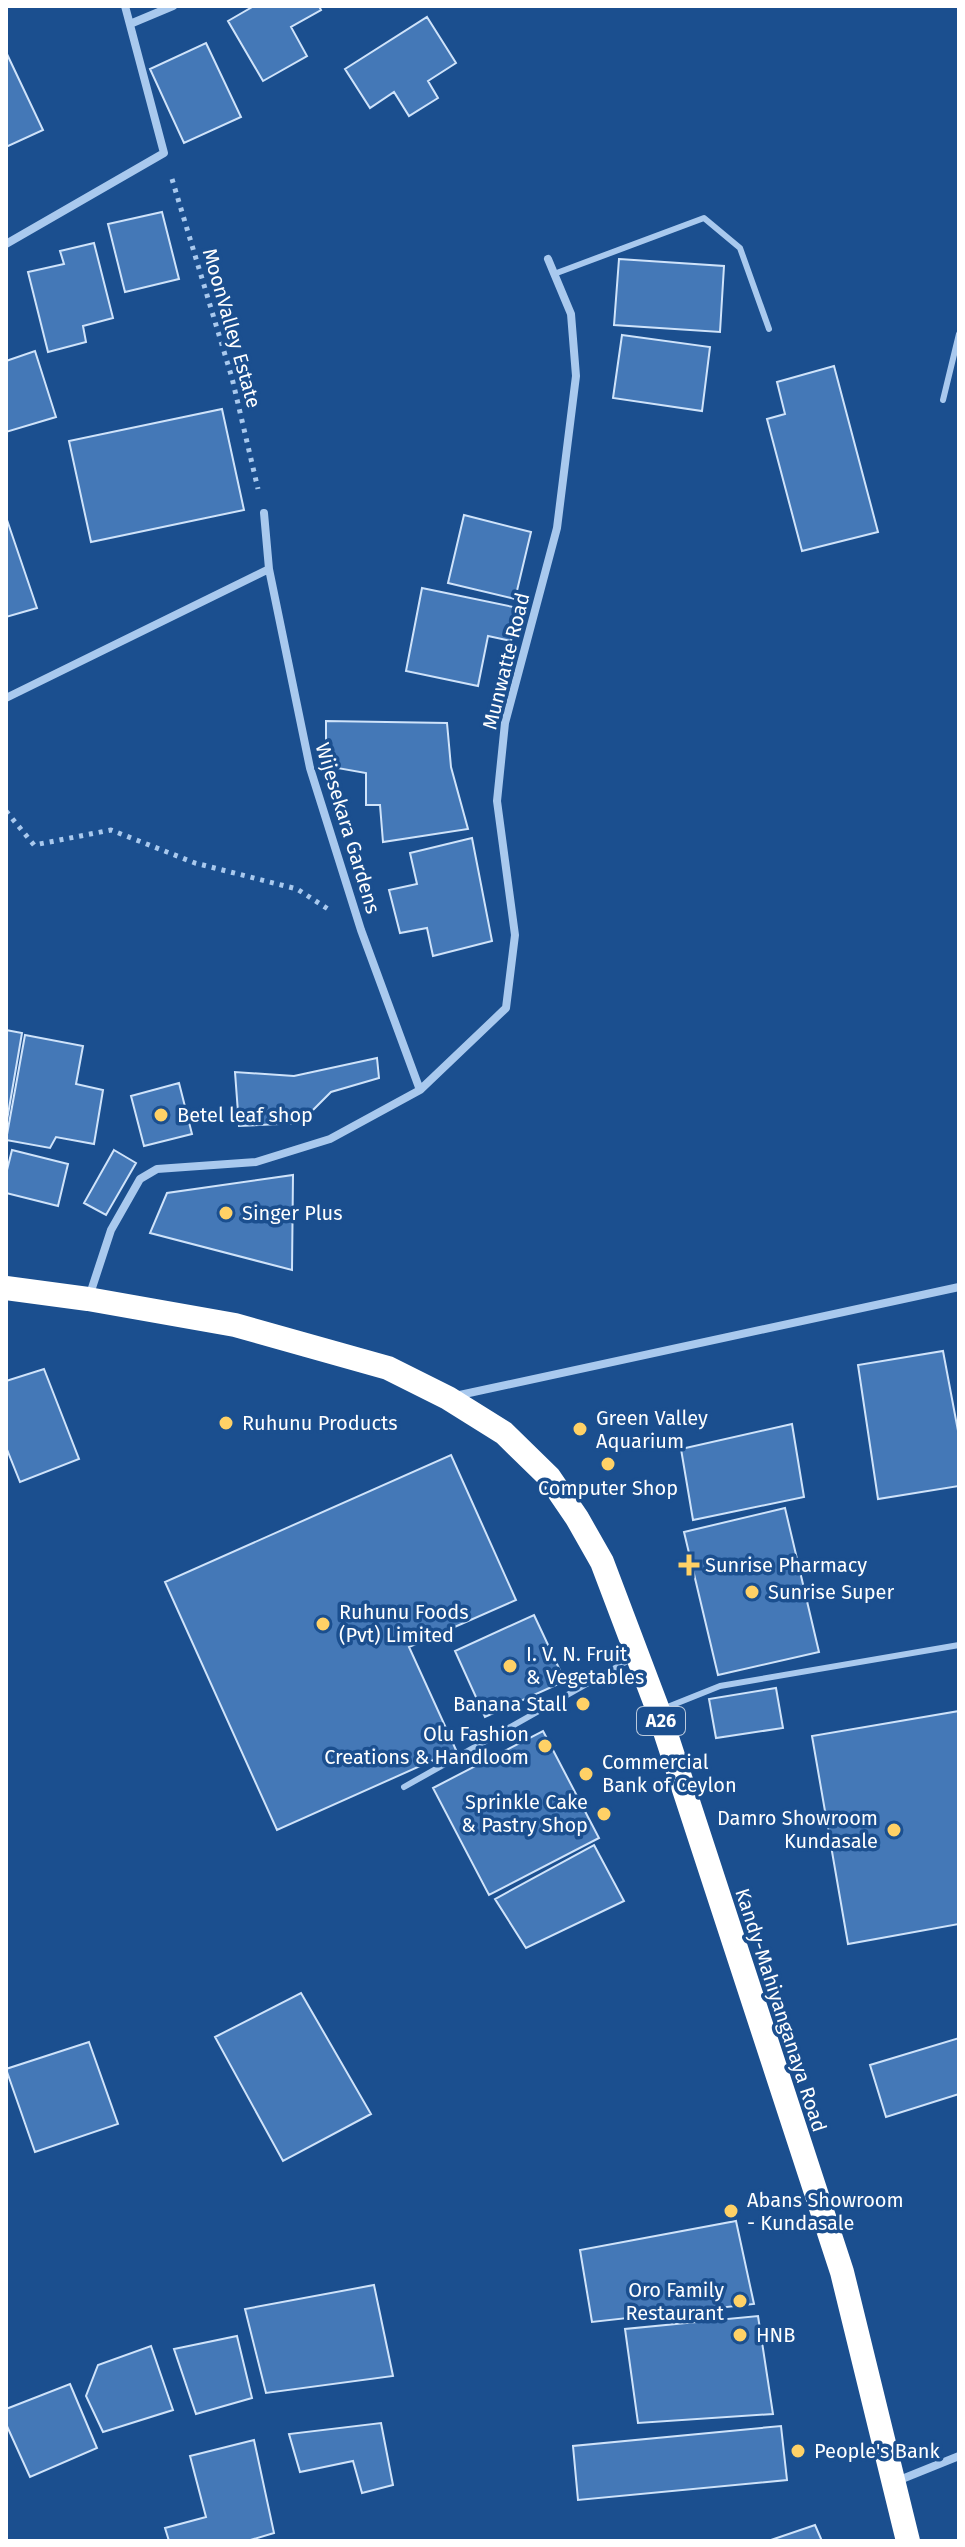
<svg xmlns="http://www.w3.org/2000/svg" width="965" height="2547" font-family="'Fira Sans',sans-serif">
	<rect width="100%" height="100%" fill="#1b4f8f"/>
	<path fill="#4478b7" stroke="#cfe3fa" stroke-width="2" d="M254,6H319L321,10L291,27L307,56L263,81L228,21Z
		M427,17L456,63L428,81L438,98L409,116L394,92L370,108L345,69Z
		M206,43L241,117L184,143L150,69Z
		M6,52L43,130L6,147Z
		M162,212L179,279L125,292L108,224Z
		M94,243L113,318L83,326L86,342L48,352L28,272L64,264L60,251Z
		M619,259L724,266L720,332L614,325Z
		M622,335L710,347L702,411L613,398Z
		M35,351L56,417L6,432V361Z
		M834,366L878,532L802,551L767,419L785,414L777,382Z
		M222,409L244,510L91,542L69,441Z
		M464,515L531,532L515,599L448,583Z
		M6,517L37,608L6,617Z
		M422,588L518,608L511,641L488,636L478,686L406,671Z
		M326,721L447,723L451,767L468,829L383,842L380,805H366V773L326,766Z
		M472,838L492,941L433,956L427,928L400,933L389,890L417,884L410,853Z
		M6,1030L22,1033L6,1126Z
		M25,1035L83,1046L76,1084L103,1090L94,1144L56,1137L50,1148L6,1140Z
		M377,1058L379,1078L331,1092L300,1123L239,1126L235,1072L294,1076Z
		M179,1083L192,1134L144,1146L131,1096Z
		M12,1150L68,1164L58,1206L6,1193V1174Z
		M114,1150L136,1163L106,1215L84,1203Z
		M293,1175L292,1270L150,1233L167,1193Z
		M943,1351L959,1436V1486L878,1499L858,1365Z
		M44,1369L79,1459L20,1482L6,1447V1381Z
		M792,1424L804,1497L693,1520L681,1449Z
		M451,1455L516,1600L409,1647L456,1750L277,1830L165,1582Z
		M785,1508L819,1652L718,1675L684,1532Z
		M534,1615L565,1681L485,1717L455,1651Z
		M776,1688L783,1728L716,1738L709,1699Z
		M959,1711V1924L848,1944L812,1736Z
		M543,1731L599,1838L489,1895L433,1788Z
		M594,1845L624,1901L526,1948L495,1899Z
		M301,1993L371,2114L283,2161L215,2037Z
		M959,2038V2094L886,2117L870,2065Z
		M89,2042L118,2124L35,2152L6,2069Z
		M736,2221L754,2304L592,2322L580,2250Z
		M374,2285L393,2376L266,2393L245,2309Z
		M758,2316L773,2414L638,2423L625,2329Z
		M237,2336L252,2398L196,2414L174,2349Z
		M151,2346L173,2410L103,2432L86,2396L98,2365Z
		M70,2384L97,2448L30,2477L6,2424V2409Z
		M381,2423L393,2485L362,2493L353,2461L300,2472L289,2434Z
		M781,2426L787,2480L578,2500L573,2446Z
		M254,2440L274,2533L247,2541H169L165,2528L206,2517L190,2456Z
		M815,2525L822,2541H768Z"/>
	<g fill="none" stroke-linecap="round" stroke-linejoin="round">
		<path stroke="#a9c9ee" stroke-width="5" stroke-dasharray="4 6" stroke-linecap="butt" d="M172,179L232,378L258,489
			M6,811L34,845L111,830L195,863L297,889L328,909"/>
		<path stroke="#a9c9ee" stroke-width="6" d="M554,274L704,218L740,248L769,329
			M943,400L959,334
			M665,1708L720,1686L959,1645
			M404,1787L631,1659"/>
		<path stroke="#a9c9ee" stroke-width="8" d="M130,24L173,6
			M6,244L164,153L125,6
			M264,513L269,569L310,768L361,930L420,1090
			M6,698L269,569
			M89,1297L111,1230L140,1179L157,1169L256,1162L330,1139L420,1090L506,1008L515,935L497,801L505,723L557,528L576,376L571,314L548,259
			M455,1396L959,1287
			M897,2481L959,2456"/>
		<path stroke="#fff" stroke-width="24" d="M6,1288L88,1299L235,1325L388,1368L448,1398L504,1433L549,1477L577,1518L602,1562L658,1710L842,2272L908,2541"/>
	</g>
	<g fill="#ffd166" stroke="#1b4f8f" stroke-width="3">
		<circle cx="161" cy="1115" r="8"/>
		<circle cx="226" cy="1213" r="8"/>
		<circle cx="226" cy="1423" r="8"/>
		<circle cx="580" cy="1429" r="8"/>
		<circle cx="608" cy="1464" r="8"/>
		<path d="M685 1553h8v8h8v8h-8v8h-8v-8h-8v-8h8z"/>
		<circle cx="752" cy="1592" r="8"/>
		<circle cx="323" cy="1624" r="8"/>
		<circle cx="510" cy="1666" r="8"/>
		<circle cx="583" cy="1704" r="8"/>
		<circle cx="545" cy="1746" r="8"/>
		<circle cx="586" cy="1774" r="8"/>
		<circle cx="604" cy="1814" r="8"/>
		<circle cx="894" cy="1830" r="8"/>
		<circle cx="731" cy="2211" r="8"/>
		<circle cx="740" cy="2301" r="8"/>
		<circle cx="740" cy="2335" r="8"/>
		<circle cx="798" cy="2451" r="8"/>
	</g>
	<g text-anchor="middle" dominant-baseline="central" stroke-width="7" stroke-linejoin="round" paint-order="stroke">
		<rect fill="#1b4f8f" stroke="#bbcadd" stroke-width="2" x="637" y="1707" width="48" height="28" rx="6"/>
		<g font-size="18" font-weight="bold" fill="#fff">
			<text x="661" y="1721">A26</text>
		</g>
		<g font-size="20" fill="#fff" stroke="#1b4f8f">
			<text transform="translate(232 328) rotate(74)">MoonValley Estate</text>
			<text transform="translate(506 661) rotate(-76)">Munwatte Road</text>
			<text transform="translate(348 828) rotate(73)">Wijesekara Gardens</text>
			<text transform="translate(781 2010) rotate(72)">Kandy-Mahiyanganaya Road</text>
		</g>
		<g font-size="20" fill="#fff" stroke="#1b4f8f" text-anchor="start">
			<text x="177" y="1115">Betel leaf shop</text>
			<text x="242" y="1213">Singer Plus</text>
			<text x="596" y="1418">Green Valley<tspan x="596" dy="23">Aquarium</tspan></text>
			<text x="242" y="1423">Ruhunu Products</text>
			<text x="608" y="1488" text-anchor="middle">Computer Shop</text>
			<text x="705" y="1565">Sunrise Pharmacy</text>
			<text x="768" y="1592">Sunrise Super</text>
			<text x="339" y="1612">Ruhunu Foods<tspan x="339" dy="23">(Pvt) Limited</tspan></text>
			<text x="526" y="1654">I. V. N. Fruit<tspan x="526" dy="23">&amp; Vegetables</tspan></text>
			<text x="567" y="1704" text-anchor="end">Banana Stall</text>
			<text x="529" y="1734" text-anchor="end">Olu Fashion<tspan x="529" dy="23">Creations &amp; Handloom</tspan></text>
			<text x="602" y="1762">Commercial<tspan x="602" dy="23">Bank of Ceylon</tspan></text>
			<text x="588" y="1802" text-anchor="end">Sprinkle Cake<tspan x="588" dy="23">&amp; Pastry Shop</tspan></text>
			<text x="878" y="1818" text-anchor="end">Damro Showroom<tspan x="878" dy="23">Kundasale</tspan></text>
			<text x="747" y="2200">Abans Showroom<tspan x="747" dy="23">- Kundasale</tspan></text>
			<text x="724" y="2290" text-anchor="end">Oro Family<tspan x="724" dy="23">Restaurant</tspan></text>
			<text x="756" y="2335">HNB</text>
			<text x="814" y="2451">People's Bank</text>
		</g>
	</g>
	<rect width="965" height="2547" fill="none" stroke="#ffffff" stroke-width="16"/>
</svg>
